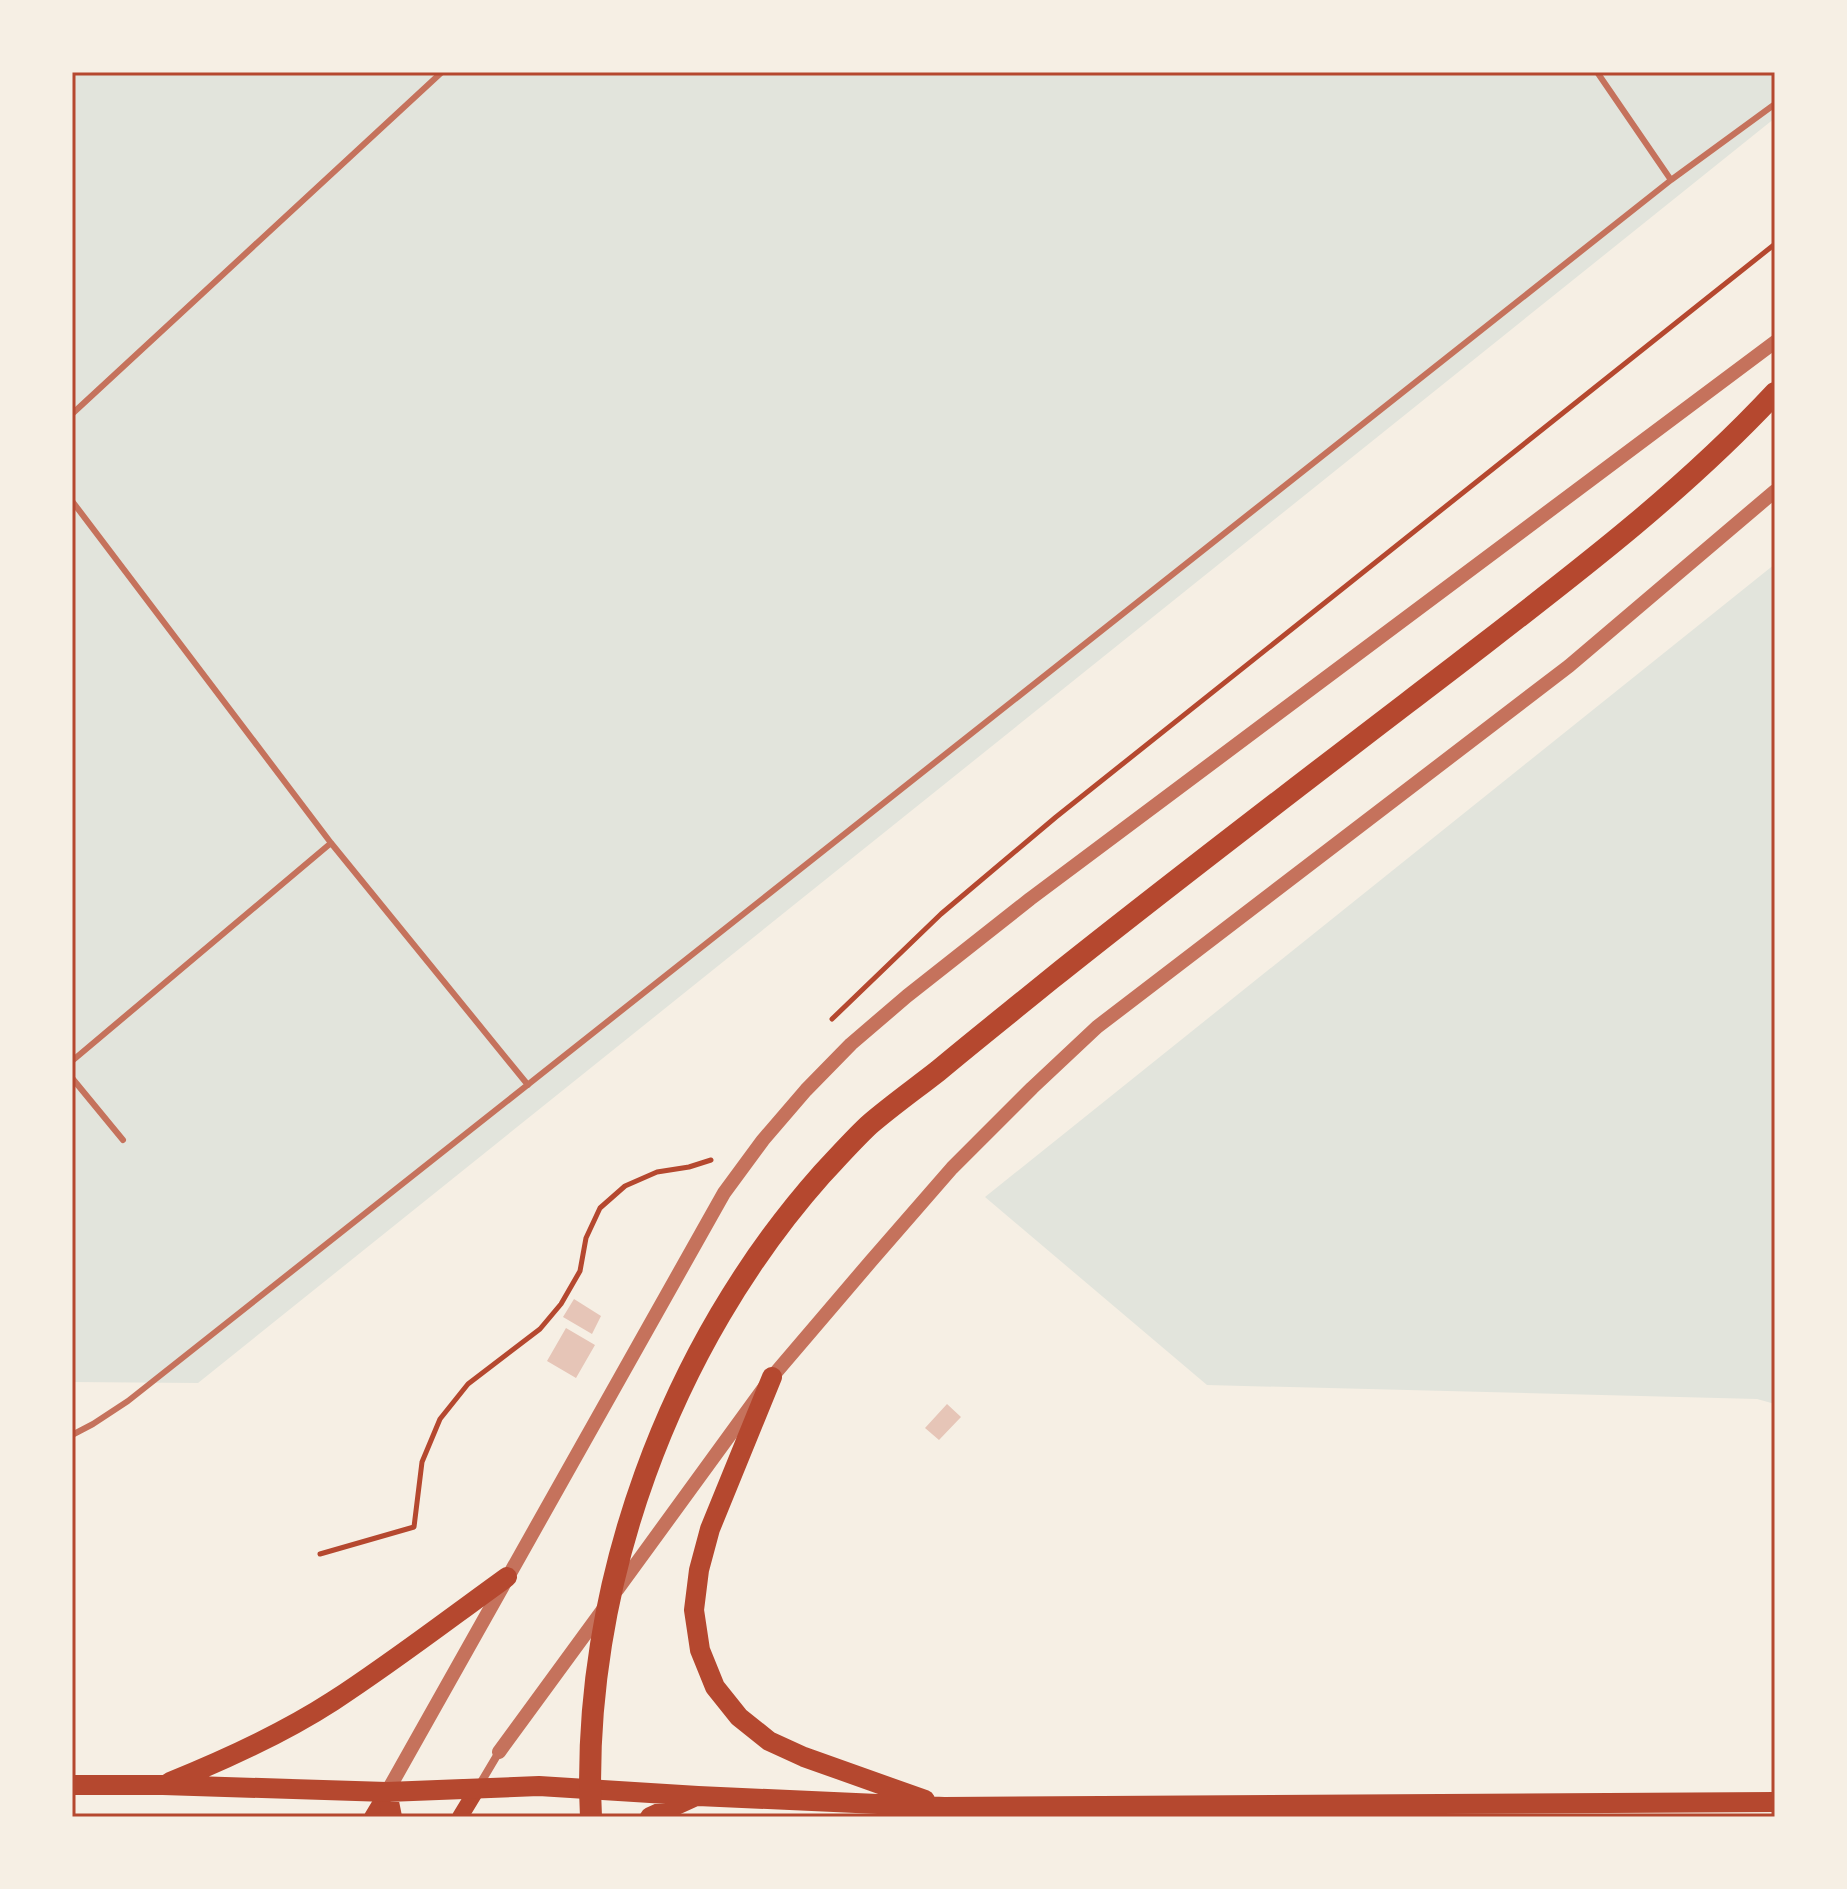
<svg xmlns="http://www.w3.org/2000/svg" width="1847" height="1889" font-family="Manrope,sans-serif">
	<rect width="100%" height="100%" fill="#f6efe4"/>
	<path fill="#e2e4dc" d="M72,72H1775V118L198,1383L72,1382Z
		M1775,564V1404L1757,1399L1207,1385L985,1197Z"/>
	<path fill="#e6c5b7" d="M574,1299L601,1316L592,1334L563,1317Z
		M566,1328L595,1345L576,1378L547,1361Z
		M947,1404L961,1417L939,1440L925,1428Z"/>
	<g fill="none" stroke-linecap="round" stroke-linejoin="round">
		<path stroke="#b5482f" stroke-width="5" d="M832,1019L941,914L1056,817L1775,244
			M320,1554L414,1527L422,1462L440,1419L468,1384L540,1329L561,1304L580,1271L586,1238L600,1208L625,1186L657,1172L689,1167L711,1160"/>
		<path stroke="#c5725c" stroke-width="6" d="M1597,72L1671,180
			M72,414L442,72
			M72,501L331,843L528,1085
			M72,1061L331,843
			M72,1078L123,1140
			M72,1435L93,1424L128,1401L1671,180L1775,104"/>
		<path stroke="#c5725c" stroke-width="8" d="M480,1784L499,1752"/>
		<path stroke="#c5725c" stroke-width="14" d="M617,1590L772,1377L871,1261L952,1168L1032,1088L1097,1027L1569,666L1775,491
			M499,1752L605,1607
			M387,1792L724,1193L763,1140L806,1090L851,1044L907,996L1030,899L1775,342"/>
		<path stroke="#b5482f" stroke-width="16" d="M372,1817L387,1792
			M460,1817L477,1789"/>
		<path stroke="#b5482f" stroke-width="20" d="M772,1377L710,1529L699,1570L694,1610L700,1650L715,1687L739,1717L769,1741L804,1757L925,1800
			M170,1782C227,1759 282,1734 333,1701C393,1662 450,1618 507,1577
			M72,1785H163L387,1792L539,1786L698,1796L944,1807L1775,1802
			M387,1792L392,1817
			M650,1817L694,1797"/>
		<path stroke="#b5482f" stroke-width="22" d="M591,1817C580,1588 670,1345 822,1174C837,1158 853,1140 869,1125C891,1106 915,1089 938,1071C975,1040 1013,1010 1051,979C1185,872 1322,768 1458,664C1568,579 1680,495 1775,393"/>
	</g>
	<rect width="1847" height="1889" fill="none" stroke="#f6efe4" stroke-width="148"/>
	<rect x="74" y="74" width="1699" height="1741" fill="none" stroke="#b5482f" stroke-width="3"/>
</svg>
